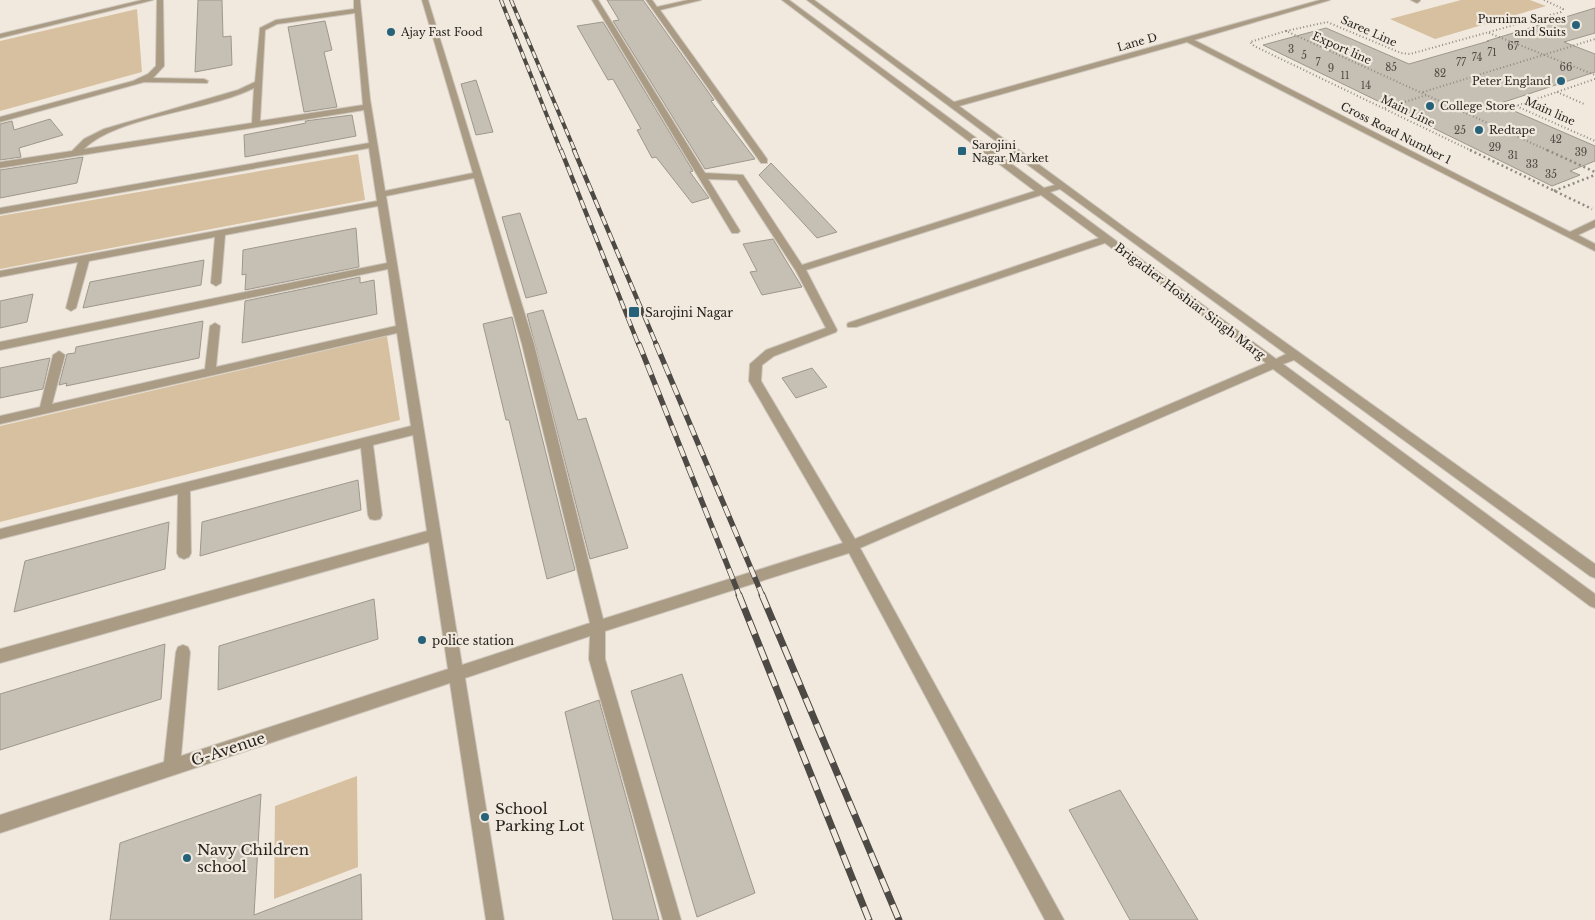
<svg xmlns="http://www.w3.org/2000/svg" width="1595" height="920" font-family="'Libre Baskerville',serif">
	<rect width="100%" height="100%" fill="#f1e9de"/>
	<path fill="#d7c09f" d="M1461,0H1530L1546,6L1435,39L1390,19Z
		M137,9L142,72L0,111V41Z
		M358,154L365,200L0,269V216Z
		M387,336L400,420L0,522V426Z
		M357,776L358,867L274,899L275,806Z"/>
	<path fill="#c6bfb3" stroke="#9e978c" d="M198,0H222L223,37L231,36L232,65L195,72Z
		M607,0H643L714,100L711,101L755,159L705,169L613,21L619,20Z
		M1595,8V33L1564,42L1595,54V72L1498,104L1595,146V161L1570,171L1580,175L1552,186L1263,45L1326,28L1409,64L1489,41H1487Z
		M325,21L332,50L324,52L337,107L304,112L288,27Z
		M603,22L693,171L690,172L709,198L692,203L656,157L652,158L637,130L641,129L613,79L608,80L577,26Z
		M476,80L493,132L476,135L461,84Z
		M352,115L356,136L245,157L244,135L306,123L305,121Z
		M50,119L63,135L19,148L21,157L0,160V124L12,121L14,130Z
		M83,157L77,183L0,198V170Z
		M771,163L837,232L817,238L759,175Z
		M520,213L547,293L526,298L502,217Z
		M356,228L359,267L245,290L246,274L242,275L243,250Z
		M773,239L802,287L762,295L750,272L757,271L743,244Z
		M204,260L201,285L83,308L90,282Z
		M360,277V283L374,280L377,314L242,343L245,301Z
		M33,294L27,322L0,328V301Z
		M543,310L578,420L586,418L628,548L590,559L527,314Z
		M512,317L575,570L547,579L509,420H506L483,324Z
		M203,321L199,358L66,386L67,383L59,385L67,354L75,353L76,347Z
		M50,358L43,389L0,398V368Z
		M812,368L827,387L796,398L782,378Z
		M358,480L361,510L200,556L202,522Z
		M169,522L165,569L14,612L25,561Z
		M374,599L378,639L218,690L219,646Z
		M165,644L161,699L0,750V694Z
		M682,674L755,893L697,917L631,691Z
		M599,700L631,815L659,920H613L565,712Z
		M1120,790L1198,920H1130L1069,810Z
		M261,794L254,915L361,874L362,920H110L120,843Z"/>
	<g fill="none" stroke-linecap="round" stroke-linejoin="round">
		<defs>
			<path id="minor" d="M142,0H153L0,38V34Z
				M157,0H163L164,66L153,78L204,79L208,81L207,83L144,82L0,122V117L133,81L148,74L156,66Z
				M354,0H360L370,99L385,191L473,173L422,0H428L534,344L603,619L843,543L749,381L750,364L766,350L826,328L796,271L737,180L708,179L740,231L738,233H732L592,0H598L705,173L743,175L802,265L1035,191L782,0H789L1044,188L1055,185L807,0H814L954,102L1320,0H1330L1194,40L1570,232L1595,220V227L1578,235L1595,244V251L1187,42L959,106L1128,230L1595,564V578L1590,576L1294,360L1283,364L1595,594V608L1590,606L1273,369L860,548L1064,920H1045L849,553L605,631V659L681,920H663L589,659L590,636L465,678L504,920H486L450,683L0,833V815L164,762L176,652L178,647L183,645L188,647L190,652L181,756L448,669L429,542L0,663V649L427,531L413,435L373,445L382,515L380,519L375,520L370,519L368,515L361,448L190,491L191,553L189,557L184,559L179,557L177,553L178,494L0,539V529L411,426L397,333L0,424V416L40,407L53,355L59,351L65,355L52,404L205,369L210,326L215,323L220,326L216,367L396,326L388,269L0,350V342L387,263L378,206L225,235L221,283L216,286L211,283L215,237L89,261L76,308L71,311L66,308L78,262L0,277V271L377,201L369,148L0,214V208L369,143L364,110L0,168V162L72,151L84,139L104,129L238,90L255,82L260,28L276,20L354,9ZM355,13L363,105L260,121L265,30L277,24ZM254,88L252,123L84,149C117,116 209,111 254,88ZM474,178L522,344L590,623L462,665L386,196ZM1060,189L1286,354L1276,359L1050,192ZM1041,195L1099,238L848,323L847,325L848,327H856L1105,243L1266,363L855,539L761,381L762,365L774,356L836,332L837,330L806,270Z
				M646,0H652L657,7L688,0H701L660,10L767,159V163H761Z
				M1411,0H1420V1L1417,3Z"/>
		</defs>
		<use href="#minor" stroke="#cdc6bc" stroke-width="2"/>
		<path stroke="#8f8a82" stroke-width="2" stroke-dasharray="1 2.5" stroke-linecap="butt" d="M1544,0L1563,9L1561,12L1410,54L1401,53L1327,22L1286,31L1549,151
			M1286,31L1250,42L1254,46L1472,151
			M1489,33L1595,75
			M1595,79L1516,106L1595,141
			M1423,92L1595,39
			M1557,92L1584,104
			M1385,108L1427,95"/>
		<path stroke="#8f8a82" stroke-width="2.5" stroke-dasharray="2 3" stroke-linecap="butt" d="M1470,150L1592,209
			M1547,150L1595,172
			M1554,191L1595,175"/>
		<use href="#minor" fill="#aa9b84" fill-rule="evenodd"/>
		<defs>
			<path id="rail-far3" d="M501,0L561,151
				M511,0L575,151"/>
			<path id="rail-far2" d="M561,150L639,346
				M574,150L657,346"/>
			<path id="rail-far1" d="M639,344L740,597
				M656,344L763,597"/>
			<path id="rail" d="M739,595L869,920
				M762,595L899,920"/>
		</defs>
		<use href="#rail-far3" stroke="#4d4944" stroke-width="4"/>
		<use href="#rail-far2" stroke="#4d4944" stroke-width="4.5"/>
		<use href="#rail-far1" stroke="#4d4944" stroke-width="5.5"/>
		<use href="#rail" stroke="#4d4944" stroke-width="7"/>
		<use href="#rail-far3" stroke="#f1e9de" stroke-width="2.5" stroke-dasharray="7" stroke-linecap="butt"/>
		<use href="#rail-far2" stroke="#f1e9de" stroke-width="3" stroke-dasharray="9" stroke-linecap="butt"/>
		<use href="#rail-far1" stroke="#f1e9de" stroke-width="4" stroke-dasharray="11" stroke-linecap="butt"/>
		<use href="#rail" stroke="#f1e9de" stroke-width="5" stroke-dasharray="14" stroke-linecap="butt"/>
	</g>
	<g fill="#26627a" stroke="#f1e9de" stroke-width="2">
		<circle cx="1576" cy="25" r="5"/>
		<circle cx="391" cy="32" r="5"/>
		<circle cx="1561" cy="81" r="5"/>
		<circle cx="1430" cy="106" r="5"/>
		<circle cx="1479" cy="130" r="5"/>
		<rect x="957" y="146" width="10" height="10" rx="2.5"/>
		<rect x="628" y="306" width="12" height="12" rx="2.5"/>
		<circle cx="422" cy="640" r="5"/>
		<circle cx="485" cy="817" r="5"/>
		<circle cx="187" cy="858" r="5"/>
	</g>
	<g text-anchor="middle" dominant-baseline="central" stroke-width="4.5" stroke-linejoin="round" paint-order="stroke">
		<g font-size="10" fill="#4f4b45">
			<text x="1513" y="46">67</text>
			<text x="1291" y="49">3</text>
			<text x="1492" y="52">71</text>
			<text x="1304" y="55">5</text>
			<text x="1477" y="57">74</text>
			<text x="1318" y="62">7</text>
			<text x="1461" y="62">77</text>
			<text x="1391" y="67">85</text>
			<text x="1566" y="67">66</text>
			<text x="1331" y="68">9</text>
			<text x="1440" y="73">82</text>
			<text x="1345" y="75">11</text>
			<text x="1366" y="85">14</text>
			<text x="1460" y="130">25</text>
			<text x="1556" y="139">42</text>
			<text x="1495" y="147">29</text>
			<text x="1581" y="152">39</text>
			<text x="1513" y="155">31</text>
			<text x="1532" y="164">33</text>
			<text x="1551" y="174">35</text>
		</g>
		<g font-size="11" fill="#272420" stroke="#f1e9de" text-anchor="start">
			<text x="1566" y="19" text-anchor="end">Purnima Sarees<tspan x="1566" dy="13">and Suits</tspan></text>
			<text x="401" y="32">Ajay Fast Food</text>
			<text x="1551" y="81" text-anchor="end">Peter England</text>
			<text x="1440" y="106">College Store</text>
			<text x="1489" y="130">Redtape</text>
			<text x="972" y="145">Sarojini<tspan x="972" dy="13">Nagar Market</tspan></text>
		</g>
		<g font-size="11" fill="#272420" stroke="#f1e9de">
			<text transform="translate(1369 31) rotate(24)">Saree Line</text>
			<text transform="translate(1137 42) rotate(-16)">Lane D</text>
			<text transform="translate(1342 48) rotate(24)">Export line</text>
			<text transform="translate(1408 111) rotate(26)">Main Line</text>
			<text transform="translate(1550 111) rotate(24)">Main line</text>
			<text transform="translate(1396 133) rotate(27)">Cross Road Number 1</text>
		</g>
		<g font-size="12" fill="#272420" stroke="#f1e9de">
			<text transform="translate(1190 301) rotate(37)">Brigadier Hoshiar Singh Marg</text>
		</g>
		<g font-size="12" fill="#272420" stroke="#f1e9de" text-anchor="start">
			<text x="645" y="312">Sarojini Nagar</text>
			<text x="432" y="640">police station</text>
		</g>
		<g font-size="15" fill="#272420" stroke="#f1e9de">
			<text transform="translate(228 749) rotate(-18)">G-Avenue</text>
		</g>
		<g font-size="15" fill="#272420" stroke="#f1e9de" text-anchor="start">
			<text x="495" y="808">School<tspan x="495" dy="17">Parking Lot</tspan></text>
			<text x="197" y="849">Navy Children<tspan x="197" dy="17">school</tspan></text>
		</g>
	</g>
</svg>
